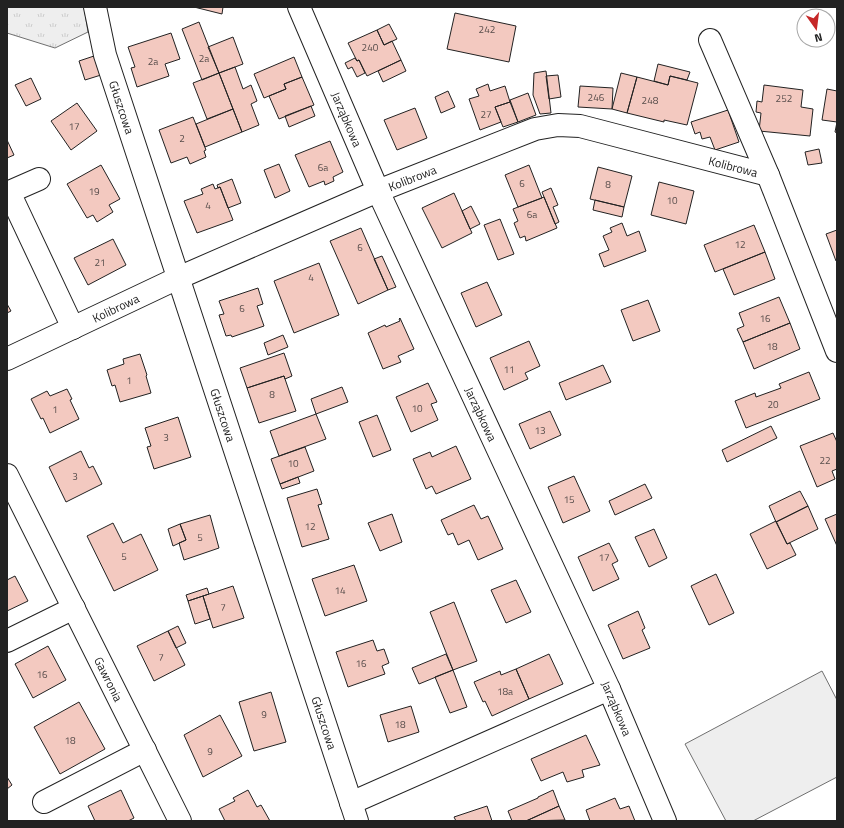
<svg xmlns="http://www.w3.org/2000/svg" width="844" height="828" font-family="'Titillium Web',sans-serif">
	<defs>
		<pattern id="grass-tufts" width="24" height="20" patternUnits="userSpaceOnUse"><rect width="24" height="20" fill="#eee"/><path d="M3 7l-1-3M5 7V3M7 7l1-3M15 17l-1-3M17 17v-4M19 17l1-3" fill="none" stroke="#ccc"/></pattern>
	</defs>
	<rect width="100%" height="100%" fill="#fff"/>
	<path fill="url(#grass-tufts)" stroke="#6f6f6f" d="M7,7H84L88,32L55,48L7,33Z"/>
	<path fill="#eee" stroke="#6f6f6f" d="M822,671L837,700V777L753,821H726L685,744Z"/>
	<path fill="#f3c9c0" stroke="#222" d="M194,7H223L222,14Z
		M455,13L516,26L509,62L447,49Z
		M199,22L219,73L202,80L182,29Z
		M389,24L397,39L384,45L377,30Z
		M377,30L384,45L392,41L401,60L367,76L359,60L357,61L348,43Z
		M171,33L180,59L165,64L169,76L137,87L131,68L135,67L128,47Z
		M233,37L243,64L219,73L208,47Z
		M94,56L101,75L85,80L79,61Z
		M294,57L302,77L284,84L286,89L264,98L254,74Z
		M355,58L357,61L359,60L365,73L357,77L352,67L348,69L345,63Z
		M401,60L406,71L383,82L378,71Z
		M658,64L690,72L687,80L670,76L668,85L654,81Z
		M235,67L243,89L251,85L257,101L251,104L259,125L242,132L219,73Z
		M546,71L551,113L540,114L533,95L534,73Z
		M219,73L233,109L207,119L193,83Z
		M621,73L637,77L627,113L612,109Z
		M558,75L561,97L549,99L546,76Z
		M670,76L698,83L687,125L664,120V122L627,113L637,77L668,85Z
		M302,77L314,105L279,119L269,96L286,89L284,84Z
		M31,78L41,99L26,106L15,85Z
		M488,84L490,91L505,86L510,102L495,107L501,122L480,130L469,99L479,96L476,89Z
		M764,85L803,90L801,107L813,109L810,136L759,131L761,113L756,112L757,101L762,102Z
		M580,86L613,88L612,109L578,107Z
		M827,89L837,91V133L835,132L837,122L822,120Z
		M448,91L455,107L441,113L435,97Z
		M528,93L536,115L518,122L510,100Z
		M510,102L518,122L503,127L495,107Z
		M77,103L97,131L71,150L51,121Z
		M311,106L315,116L289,127L285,116Z
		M415,108L427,138L397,150L384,120Z
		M233,109L242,132L205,147L196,124Z
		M728,110L739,142L715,150L710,137L702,139L700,132L695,134L691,122Z
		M193,117L206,150L204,151L206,157L190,164L187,157L171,163L159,130Z
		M7,140L14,155L7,158Z
		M330,141L343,172L333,177L334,181L325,185L324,181L309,187L295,155Z
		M819,149L822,163L808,165L805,152Z
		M279,164L290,191L275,198L264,170Z
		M101,165L120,199L109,205L113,212L97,222L93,215L87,218L67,184Z
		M529,165L542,198L518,207L505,175Z
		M598,167L632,176L624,207L590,199Z
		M232,179L241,203L228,208L220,187L218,188L217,185Z
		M659,182L694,191L686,224L651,215Z
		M213,184L215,189L220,187L233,220L197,233L184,201L203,194L201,189Z
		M551,188L558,205L553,207L559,222L555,224L542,192Z
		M454,193L472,233L442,248L422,208Z
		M544,197L557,228L526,241L525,236L520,238L514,223L518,221L513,209Z
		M595,200L624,207L622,217L593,210Z
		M471,206L480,224L470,229L462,211Z
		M500,219L514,254L498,260L484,225Z
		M622,223L627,236L639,231L646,251L604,267L599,254L609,250L603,236L612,232L610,228Z
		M754,225L765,252L715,272L704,245Z
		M361,228L388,290L358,304L330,241Z
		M837,230V260L836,261L826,234Z
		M113,239L126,265L88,285L74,258Z
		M765,252L775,279L734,295L723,269Z
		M382,256L396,287L388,290L374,259Z
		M319,263L339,315L294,333L274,281Z
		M487,282L502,315L476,327L461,293Z
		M258,288L263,304L257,306L264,326L232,337L231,335L226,336L219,315L224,314L219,301Z
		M779,297L790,323L743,342L737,329L744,326L739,313Z
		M648,300L660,331L633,341L621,310Z
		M7,304L11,311L7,313Z
		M400,318L414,349L398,356L401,362L383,369L368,333L385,325L386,327L400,321L399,319Z
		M790,323L800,349L754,369L743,342Z
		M283,335L288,347L268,355L264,343Z
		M529,341L540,366L525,373L528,379L504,390L490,358Z
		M284,353L292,376L285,379L284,376L247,388L240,368Z
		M140,354L147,375L146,376L151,393L120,402L115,385L112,386L107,370L124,364L123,359Z
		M603,365L611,382L566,400L559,383Z
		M809,372L820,399L746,428L735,401L755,393L756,397L781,388L779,384Z
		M284,376L296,411L259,423L247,388Z
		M428,383L437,402L431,404L438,420L411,432L396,397Z
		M342,387L348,402L316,414L311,399Z
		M67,389L72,399L70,400L79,419L50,433L43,418L41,419L31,399L47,391L50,396Z
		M550,411L561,435L530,449L519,424Z
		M316,414L326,439L279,456L270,431Z
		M377,415L391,450L373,457L359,422Z
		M178,417L191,457L154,469L147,447L151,446L145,428Z
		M771,426L777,438L727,462L722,450Z
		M833,433L837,442V469L832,471L835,479L817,487L800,446Z
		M456,446L471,479L436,494L432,486L426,489L413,459L430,452L432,457Z
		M305,447L314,471L280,484L271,459Z
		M81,451L89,468L93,466L102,484L66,502L49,467Z
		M574,476L590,511L563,523L548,487Z
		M298,477L300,483L282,489L280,484Z
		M645,484L652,498L615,515L609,501Z
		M317,489L322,504L318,505L329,539L302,547L287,498Z
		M800,491L808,506L776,522L769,506Z
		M474,505L481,519L488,516L503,549L478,560L469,540L458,545L453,533L448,535L441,520Z
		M808,506L818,529L787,544L776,522Z
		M392,514L402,542L380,551L368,523Z
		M837,514V546L825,519Z
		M210,515L219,548L184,560L179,543L186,540L180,524Z
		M776,521L787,544L790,543L796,555L767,569L750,534Z
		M113,523L123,543L141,534L158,570L114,591L87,536Z
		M180,524L186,540L173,546L168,529Z
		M654,529L667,558L649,567L635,537Z
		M609,543L618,561L612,564L619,579L593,591L578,557Z
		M354,565L367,601L325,616L312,579Z
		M716,574L734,613L709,625L691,586Z
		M15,576L28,601L7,611V580Z
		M516,580L531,612L506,623L491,590Z
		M233,586L244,618L213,628L203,596Z
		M207,588L209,594L188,601L186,595Z
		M203,596L210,619L195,624L188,601Z
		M454,602L477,661L453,670L430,612Z
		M638,611L645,628L642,630L650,648L623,659L608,625Z
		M178,626L186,643L176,648L168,631Z
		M168,631L185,665L154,681L137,646Z
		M373,640L377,651L384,649L389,663L382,666L385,674L348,687L336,652Z
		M48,646L66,680L33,698L15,664Z
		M446,654L453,670L419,684L412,668Z
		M549,654L563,684L529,699L516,669Z
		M516,669L529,699L492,716L485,701L483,702L474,682L500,671L501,675Z
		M453,670L467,707L450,713L435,677Z
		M271,692L286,742L254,751L239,702Z
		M79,702L105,749L60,774L34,727Z
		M411,706L419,732L388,742L380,715Z
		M220,715L242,756L203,777L184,735Z
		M586,735L600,765L582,770L584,777L567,782L563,772L541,781L531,759Z
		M7,777L12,785L7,789Z
		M121,790L134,818L128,821H95L88,806Z
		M248,790L257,807L261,805L270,821H225L219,809L235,801L233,798Z
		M553,790L559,806L526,821H512L508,811L538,798V797Z
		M615,798L620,809L629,806L635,821H590L586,810Z
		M487,806L492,821H456L454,817Z
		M559,806L565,820L526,821L546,812Z"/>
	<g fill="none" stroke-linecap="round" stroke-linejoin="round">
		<defs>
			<g id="minor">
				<path id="s1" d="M95,7L105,55L357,821"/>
				<path id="s2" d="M299,7L378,191L609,689L665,821"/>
				<path d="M710,40L768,175L837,351"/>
				<path d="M9,192L73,328"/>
				<path d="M7,193L39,179"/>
				<path id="s3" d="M7,359L178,278L378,191L535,129L558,125L580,126L768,175"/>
				<path id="s4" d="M7,475L180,821"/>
				<path d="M7,641L74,608"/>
				<path d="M44,802L145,750"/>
				<path d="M351,803L609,689"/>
			</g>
		</defs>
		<use href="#minor" stroke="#222" stroke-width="24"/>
		<use href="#minor" stroke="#fff" stroke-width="22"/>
	</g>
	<g text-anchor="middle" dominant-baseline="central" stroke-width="3" stroke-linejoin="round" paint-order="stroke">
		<g font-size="10" fill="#564c4a">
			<text x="487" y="29">242</text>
			<text x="370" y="47">240</text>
			<text x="204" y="58">2a</text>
			<text x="153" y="61">2a</text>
			<text x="596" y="97">246</text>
			<text x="784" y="98">252</text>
			<text x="650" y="100">248</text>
			<text x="486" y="114">27</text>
			<text x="74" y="126">17</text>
			<text x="182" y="138">2</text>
			<text x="323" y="167">6a</text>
			<text x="522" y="183">6</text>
			<text x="608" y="184">8</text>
			<text x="94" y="191">19</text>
			<text x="672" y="200">10</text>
			<text x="208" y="205">4</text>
			<text x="532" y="214">6a</text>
			<text x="740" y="244">12</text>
			<text x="360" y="247">6</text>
			<text x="100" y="262">21</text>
			<text x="311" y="277">4</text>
			<text x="242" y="308">6</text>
			<text x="765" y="318">16</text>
			<text x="772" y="346">18</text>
			<text x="509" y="369">11</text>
			<text x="129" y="380">1</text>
			<text x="272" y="394">8</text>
			<text x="773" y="404">20</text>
			<text x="417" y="408">10</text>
			<text x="55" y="409">1</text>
			<text x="540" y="430">13</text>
			<text x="166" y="437">3</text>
			<text x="825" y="460">22</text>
			<text x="293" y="463">10</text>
			<text x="75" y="476">3</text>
			<text x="569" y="499">15</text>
			<text x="310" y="526">12</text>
			<text x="200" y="537">5</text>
			<text x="124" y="556">5</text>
			<text x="604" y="557">17</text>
			<text x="340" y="590">14</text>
			<text x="223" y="607">7</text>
			<text x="161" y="657">7</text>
			<text x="361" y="663">16</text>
			<text x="42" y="674">16</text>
			<text x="505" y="691">18a</text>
			<text x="264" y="714">9</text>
			<text x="400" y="724">18</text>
			<text x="70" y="740">18</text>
			<text x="210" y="751">9</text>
		</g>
		<g font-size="12" fill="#222" stroke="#fff">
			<text stroke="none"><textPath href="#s1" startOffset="104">Głuszcowa</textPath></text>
			<text stroke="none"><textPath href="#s2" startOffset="122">Jarząbkowa</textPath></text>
			<text stroke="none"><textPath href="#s3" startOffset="780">Kolibrowa</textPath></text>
			<text stroke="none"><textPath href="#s3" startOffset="444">Kolibrowa</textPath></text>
			<text stroke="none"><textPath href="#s3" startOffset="120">Kolibrowa</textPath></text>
			<text stroke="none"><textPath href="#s2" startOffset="446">Jarząbkowa</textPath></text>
			<text stroke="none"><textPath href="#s1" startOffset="428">Głuszcowa</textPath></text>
			<text stroke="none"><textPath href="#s4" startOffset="228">Gawronia</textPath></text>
			<text stroke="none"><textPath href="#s2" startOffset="770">Jarząbkowa</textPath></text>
			<text stroke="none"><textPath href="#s1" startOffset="752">Głuszcowa</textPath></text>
		</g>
	</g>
	<rect width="844" height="828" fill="none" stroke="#222222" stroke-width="16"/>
	<g transform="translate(816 28) rotate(166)"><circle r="19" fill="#ffffff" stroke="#a7a7a7"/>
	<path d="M0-3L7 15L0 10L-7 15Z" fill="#c62828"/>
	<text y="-6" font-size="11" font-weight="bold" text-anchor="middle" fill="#222222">N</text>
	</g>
</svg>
